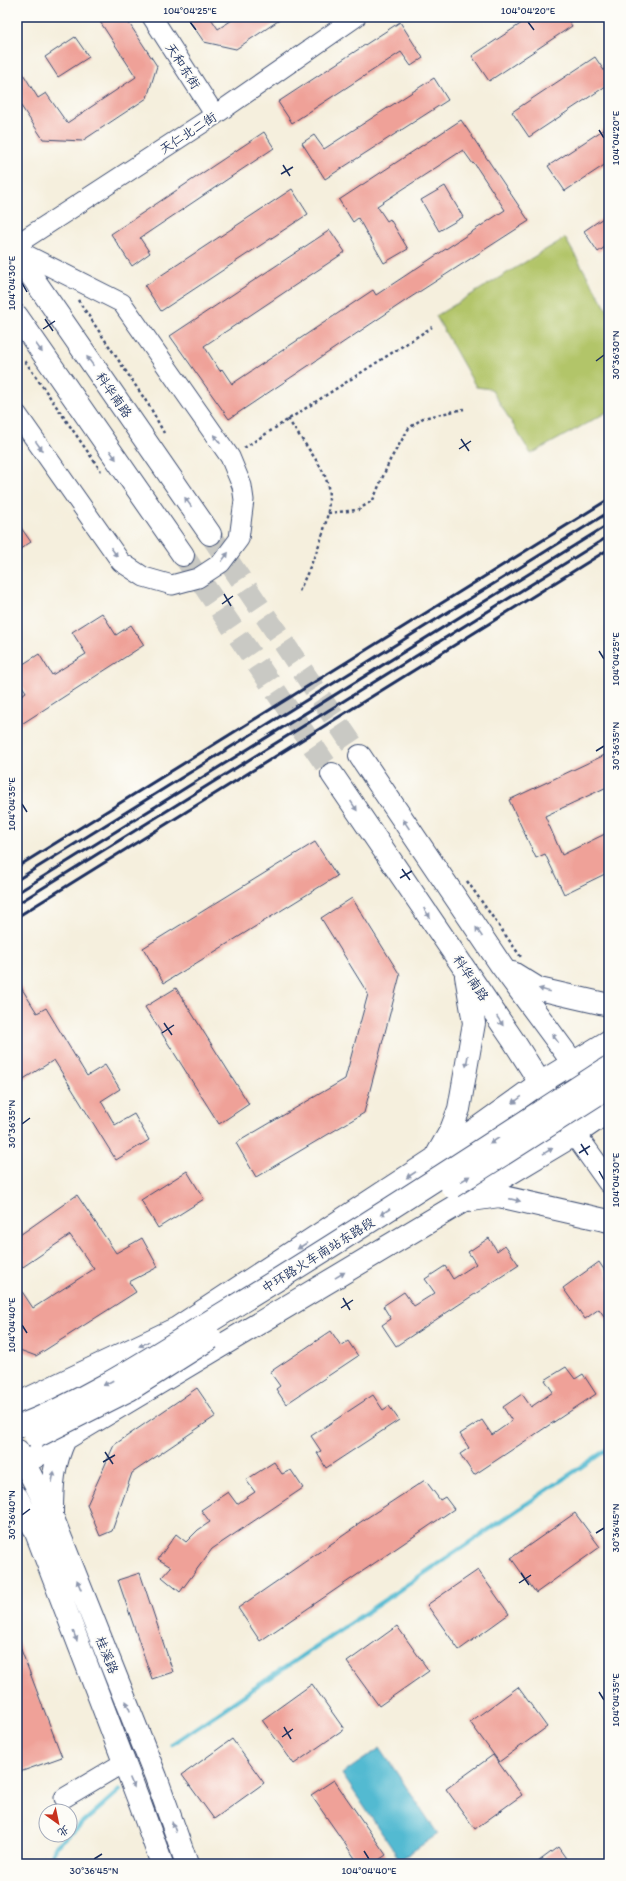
<svg xmlns="http://www.w3.org/2000/svg" width="626" height="1881" font-family="Itim,'LXGW WenKai TC',sans-serif">
	<rect width="100%" height="100%" fill="#fdfcf7"/>
	<filter id="ink" filterUnits="userSpaceOnUse"><feTurbulence type="fractalNoise" baseFrequency=".025" numOctaves="2"/><feDisplacementMap in="SourceGraphic" scale="8" xChannelSelector="R" yChannelSelector="G"/><feConvolveMatrix kernelMatrix="1 2 1 2 8 2 1 2 1" color-interpolation-filters="sRGB"/></filter>
	<filter id="wash" filterUnits="userSpaceOnUse"><feTurbulence type="fractalNoise" baseFrequency=".012" numOctaves="4" result="noise"/><feDisplacementMap in="SourceGraphic" scale="16" xChannelSelector="R" yChannelSelector="G"/><feGaussianBlur stdDeviation="0.9" result="paint"/><feColorMatrix in="noise" values="0 0 0 0 0 0 0 0 0 0 0 0 0 0 0 0 0 1.4 0 .05"/><feComposite in="paint" operator="in"/></filter>
	<g filter="url(#wash)">
		<rect width="100%" height="100%" fill="#f5efdd"/>
		<path fill="#b2c569" stroke="#667a64" d="M565,238L609,313V411L531,454L491,389L476,387L436,316Z"/>
		<path fill="#53bad1" stroke="#377498" d="M380,1748L438,1834L400,1860L342,1774Z"/>
		<g fill="none" stroke-linecap="round" stroke-linejoin="round">
			<path stroke="#53bad1" stroke-width="4.5" d="M172,1744L609,1448
				M70,1834L120,1790
				M50,1864L55,1847L69,1835"/>
		</g>
		<g id="blocks">
			<path fill="#efa198" d="M97,17H125L157,66L147,98L82,141L43,139L17,100V64L38,98L46,93L67,123L136,77Z
				M187,17H210L218,29L237,17H284L236,49L204,42Z
				M531,17H566L572,26L489,81L472,56Z
				M400,22L423,58L411,66L401,52L292,123L278,102Z
				M75,37L89,57L58,77L45,57Z
				M595,57L609,78V84L529,137L512,112Z
				M434,78L448,100L325,179L302,143L314,135L324,149Z
				M461,120L529,221L405,301L229,419L170,336L330,230L345,252L204,346L220,371L222,369L232,384L373,290L376,295L505,210L474,163L473,164L463,150L377,206L387,221L390,219L408,249L384,263L358,218L353,222L339,200Z
				M609,126V162L565,191L548,166Z
				M264,132L274,148L140,238L150,253L132,266L111,234Z
				M445,186L463,217L439,231L421,200Z
				M292,189L308,214L161,311L145,286Z
				M609,214V244L598,252L584,231Z
				M17,522L31,542L17,551Z
				M102,613L116,635L131,625L144,645L17,727V698L26,692L17,678V668L39,654L52,675L86,654L72,632Z
				M609,753V786L545,816L562,855L609,832V872L564,894L545,854L536,858L509,800Z
				M315,842L337,876L164,983L143,948Z
				M352,898L400,975L364,1113L256,1177L236,1143L345,1079L368,994L321,918Z
				M17,981L37,1013L46,1008L87,1076L105,1065L120,1089L101,1101L115,1125L134,1114L149,1140L116,1160L54,1060L17,1083Z
				M176,988L249,1104L219,1124L145,1007Z
				M187,1171L204,1199L158,1228L141,1200Z
				M77,1195L116,1253L142,1238L158,1267L129,1282L136,1292L36,1356L17,1349V1284L33,1308L94,1269L70,1235L17,1271V1237Z
				M489,1238L497,1251L505,1245L519,1265L396,1346L382,1325L391,1319L383,1306L404,1292L414,1306L435,1293L425,1279L445,1266L453,1279L476,1264L468,1252Z
				M599,1262L609,1277V1323L599,1309L585,1319L563,1288Z
				M331,1331L341,1346L348,1341L358,1356L286,1404L276,1389L280,1386L270,1372Z
				M566,1367L575,1379L583,1374L596,1394L474,1475L460,1454L469,1448L460,1434L482,1420L492,1435L512,1421L503,1407L522,1394L531,1407L553,1392L545,1380Z
				M197,1388L216,1416L132,1473L112,1531L100,1536L87,1505L114,1445Z
				M373,1395L383,1410L389,1406L399,1420L326,1468L317,1453L321,1451L311,1436Z
				M274,1462L282,1474L291,1470L303,1488L212,1549L180,1592L162,1577L171,1567L158,1559L176,1534L186,1542L198,1530L210,1522L201,1510L228,1492L237,1504L255,1492L246,1480Z
				M425,1480L440,1500L445,1497L454,1509L260,1641L238,1608L357,1526L356,1525Z
				M575,1513L600,1547L536,1593L511,1558Z
				M478,1570L509,1614L459,1650L427,1605Z
				M140,1573L173,1672L152,1679L118,1580Z
				M397,1626L429,1671L379,1706L347,1662Z
				M17,1639L62,1757L17,1773Z
				M312,1684L344,1729L294,1764L262,1720Z
				M518,1687L547,1727L499,1762L470,1722Z
				M232,1739L264,1783L214,1819L182,1775Z
				M493,1755L522,1795L475,1829L446,1789Z
				M334,1780L386,1855L373,1864H359L311,1795Z
				M558,1847L570,1864H535Z"/>
		</g>
	</g>
	<g filter="url(#ink)">
		<use href="#blocks" fill-opacity="0" stroke="#3c4c71" stroke-width="1"/>
		<g fill="none" stroke-linecap="round" stroke-linejoin="round">
			<path stroke="#c9c9c4" stroke-width="22" stroke-dasharray="22 11" stroke-linecap="butt" d="M210,534L360,756
				M183,555L332,774"/>
			<defs>
				<path id="minor" d="M152,17L215,115
					M17,244L215,115L356,17
					M17,250L122,303L230,457L242,486L244,500L239,539L221,563L198,578L172,585L144,577L121,562L17,414
					M64,1798L123,1763"/>
				<path id="major" d="M360,756L501,965L582,1075
					M332,774L513,1040L548,1095
					M513,973L539,989L609,1005
					M567,1123L609,1182
					M438,1153L451,1130L459,1109L474,1023L466,976
					M472,1200L499,1196L609,1221
					M17,1404L177,1328L434,1159L540,1083L609,1041
					M18,1451L52,1516L156,1777L187,1864
					M17,1465L25,1463L574,1135L609,1111
					M17,1497L35,1530L139,1801L162,1864
					M52,1513C52,1485 53,1465 65,1439"/>
				<path id="highway" d="M17,255L210,534
					M17,316L183,555"/>
			</defs>
			<use href="#minor" stroke="#3c4c71" stroke-width="21"/>
			<use href="#major" stroke="#3c4c71" stroke-width="24"/>
			<use href="#highway" stroke="#3c4c71" stroke-width="24"/>
			<path stroke="#3c4c71" stroke-width="2.5" stroke-dasharray="3 3" stroke-linecap="butt" d="M78,300L150,407L164,433
				M25,361L101,471
				M288,419C298,435 318,460 325,476C339,512 312,561 298,594
				M244,448L432,327
				M328,513L358,510L373,500L390,460L409,428L423,418L464,409
				M467,881L521,957"/>
			<use href="#minor" stroke="#fff" stroke-width="19"/>
			<use href="#major" stroke="#fff" stroke-width="22"/>
			<use href="#highway" stroke="#fff" stroke-width="22"/>
			<path stroke="#1b2f5e" stroke-width="3" d="M17,867L609,499
				M17,880L609,512
				M17,893L609,524
				M17,904L609,536
				M17,917L609,549"/>
			<defs>
				<path id="major-bridge" d="M452,1187L609,1087
					M17,1427C93,1398 161,1351 230,1309C358,1231 483,1149 609,1067
					M36,1437L129,1390L211,1338"/>
			</defs>
			<use href="#major-bridge" stroke="#3c4c71" stroke-width="24" stroke-linecap="butt"/>
			<use href="#major-bridge" stroke="#fff" stroke-width="22"/>
		</g>
		<defs><path id="oneway-solid" d="M-6-.8H1V-3.2L6.5 0L1 3.2V.8H-6Z"/></defs>
		<g fill="#8d97ae">
			<use href="#oneway-solid" transform="translate(39 348) rotate(55)"/>
			<use href="#oneway-solid" transform="translate(90 361) rotate(-125)"/>
			<use href="#oneway-solid" transform="translate(217 439) rotate(-125)"/>
			<use href="#oneway-solid" transform="translate(39 446) rotate(55)"/>
			<use href="#oneway-solid" transform="translate(113 455) rotate(55)"/>
			<use href="#oneway-solid" transform="translate(188 502) rotate(-125)"/>
			<use href="#oneway-solid" transform="translate(114 552) rotate(55)"/>
			<use href="#oneway-solid" transform="translate(225 557) rotate(-53)"/>
			<use href="#oneway-solid" transform="translate(354 806) rotate(56)"/>
			<use href="#oneway-solid" transform="translate(406 824) rotate(-124)"/>
			<use href="#oneway-solid" transform="translate(427 913) rotate(56)"/>
			<use href="#oneway-solid" transform="translate(479 932) rotate(-124)"/>
			<use href="#oneway-solid" transform="translate(544 990) rotate(-164)"/>
			<use href="#oneway-solid" transform="translate(500 1021) rotate(56)"/>
			<use href="#oneway-solid" transform="translate(555 1038) rotate(-126)"/>
			<use href="#oneway-solid" transform="translate(467 1061) rotate(100)"/>
			<use href="#oneway-solid" transform="translate(517 1100) rotate(144)"/>
			<use href="#oneway-solid" transform="translate(494 1141) rotate(147)"/>
			<use href="#oneway-solid" transform="translate(548 1151) rotate(-31)"/>
			<use href="#oneway-solid" transform="translate(411 1175) rotate(147)"/>
			<use href="#oneway-solid" transform="translate(465 1179) rotate(-32)"/>
			<use href="#oneway-solid" transform="translate(515 1200) rotate(13)"/>
			<use href="#oneway-solid" transform="translate(385 1212) rotate(147)"/>
			<use href="#oneway-solid" transform="translate(302 1246) rotate(147)"/>
			<use href="#oneway-solid" transform="translate(340 1275) rotate(-31)"/>
			<use href="#oneway-solid" transform="translate(144 1344) rotate(154)"/>
			<use href="#oneway-solid" transform="translate(108 1383) rotate(152)"/>
			<use href="#oneway-solid" transform="translate(53 1477) rotate(-79)"/>
			<use href="#oneway-solid" transform="translate(79 1585) rotate(-112)"/>
			<use href="#oneway-solid" transform="translate(75 1636) rotate(69)"/>
			<use href="#oneway-solid" transform="translate(128 1706) rotate(-112)"/>
			<use href="#oneway-solid" transform="translate(132 1783) rotate(67)"/>
			<use href="#oneway-solid" transform="translate(174 1827) rotate(-110)"/>
		</g>
	</g>
	<path fill="none" stroke="#1b2f5e" stroke-width="1.5" d="M190,22L196,30M528,22L534,30M599,130L604,138M283,165L290,176M281,174L293,167M22,283L27,292M45,319L53,331M43,329L55,321M596,361L604,355M461,439L469,451M459,449L471,441M224,594L231,606M222,604L233,596M599,651L604,659M596,751L604,746M22,804L27,812M402,869L410,880M400,878L412,871M164,1023L172,1035M162,1033L174,1025M22,1124L30,1118M581,1144L588,1155M579,1153L590,1146M599,1171L604,1180M343,1298L350,1310M341,1308L353,1300M22,1325L27,1333M105,1452L113,1464M103,1462L115,1455M22,1515L30,1509M596,1533L604,1528M521,1573L529,1585M519,1583L531,1575M599,1692L604,1700M284,1727L291,1739M282,1737L293,1729M364,1851L369,1859M94,1859L102,1854"/>
	<g text-anchor="middle" dominant-baseline="central" stroke-width="4" stroke-linejoin="round" paint-order="stroke">
		<g font-size="13" fill="#1b2f5e" stroke="#fdfcf7">
			<text transform="translate(183 66) rotate(57)">天和东街</text>
			<text transform="translate(188 133) rotate(-33)">天仁北二街</text>
			<text transform="translate(114 395) rotate(55)">科华南路</text>
			<text transform="translate(471 978) rotate(56)">科华南路</text>
			<text transform="translate(318 1255) rotate(-32)">中环路火车南站东路段</text>
			<text transform="translate(107 1655) rotate(68)">桂溪路</text>
		</g>
	</g>
	<rect width="626" height="1881" fill="none" stroke="#fdfcf7" stroke-width="44"/>
	<g transform="translate(58 1823) rotate(147)"><circle r="19" fill="#fdfcf7" stroke="#a3aaba"/>
	<path d="M0-3L7 15L0 10L-7 15Z" fill="#c8321e"/>
	<text y="-6" font-size="11" font-weight="bold" text-anchor="middle" fill="#1b2f5e">北</text>
	</g>
	<rect x="22" y="22" width="582" height="1837" fill="none" stroke="#1b2f5e" stroke-width="1.5"/>
	<g font-size="10" text-anchor="middle" fill="#1b2f5e">
		<text x="190" y="14">104°04'25"E</text>
		<text x="528" y="14">104°04'20"E</text>
		<text transform="translate(615 138) rotate(-90)" y="4">104°04'20"E</text>
		<text transform="translate(11 283) rotate(-90)" y="4">104°04'30"E</text>
		<text transform="translate(615 355) rotate(-90)" y="4">30°36'30"N</text>
		<text transform="translate(615 659) rotate(-90)" y="4">104°04'25"E</text>
		<text transform="translate(615 746) rotate(-90)" y="4">30°36'35"N</text>
		<text transform="translate(11 804) rotate(-90)" y="4">104°04'35"E</text>
		<text transform="translate(11 1124) rotate(-90)" y="4">30°36'35"N</text>
		<text transform="translate(615 1180) rotate(-90)" y="4">104°04'30"E</text>
		<text transform="translate(11 1325) rotate(-90)" y="4">104°04'40"E</text>
		<text transform="translate(11 1515) rotate(-90)" y="4">30°36'40"N</text>
		<text transform="translate(615 1528) rotate(-90)" y="4">30°36'45"N</text>
		<text transform="translate(615 1700) rotate(-90)" y="4">104°04'35"E</text>
		<text x="94" y="1874">30°36'45"N</text>
		<text x="369" y="1874">104°04'40"E</text>
	</g>
</svg>
